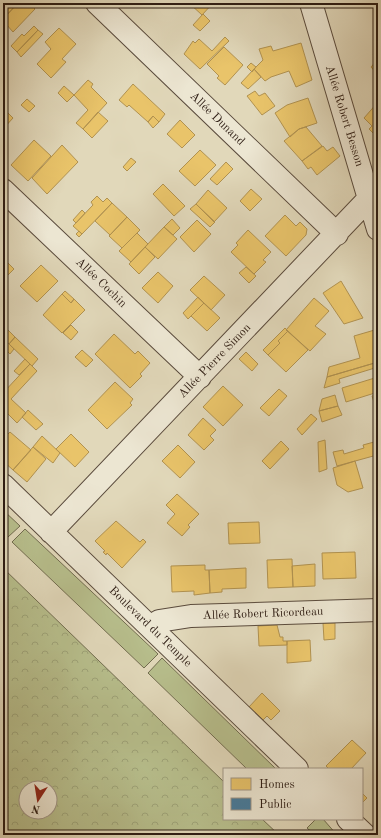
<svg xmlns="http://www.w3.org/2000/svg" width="381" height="838" font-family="'Old Standard TT',serif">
	<defs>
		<pattern id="park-crowns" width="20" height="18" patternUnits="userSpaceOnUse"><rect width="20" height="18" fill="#b7be8c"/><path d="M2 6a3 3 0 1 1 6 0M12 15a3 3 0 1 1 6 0" fill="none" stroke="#9ea378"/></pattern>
	</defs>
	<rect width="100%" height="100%" fill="#e1d8ba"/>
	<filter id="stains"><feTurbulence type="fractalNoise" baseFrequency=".005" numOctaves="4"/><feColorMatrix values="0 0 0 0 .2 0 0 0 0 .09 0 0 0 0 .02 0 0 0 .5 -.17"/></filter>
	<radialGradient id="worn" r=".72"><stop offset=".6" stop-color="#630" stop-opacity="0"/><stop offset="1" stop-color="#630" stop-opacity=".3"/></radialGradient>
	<path fill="#b7be8c" stroke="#726d50" d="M3,510L20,526L8,537L3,532Z
		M25,529L158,654L144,668L12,542Z
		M162,658L276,769H247L148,673Z
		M316,819H323L337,835H315L307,828Z"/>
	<path fill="url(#park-crowns)" stroke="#726d50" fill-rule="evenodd" d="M3,568L224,782V819H262L279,835H3ZM26,788H50V812H26Z"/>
	<path fill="#e9c46a" stroke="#b19250" d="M3,3H18L3,19Z
		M18,3H29L35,9L13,32L6,24L3,27V19Z
		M189,3H213L202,15Z
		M203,14L210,21L200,31L193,25Z
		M34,26L38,30L17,52L11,46L22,34L24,36Z
		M59,28L76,44L62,59L66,62L51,78L37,64L51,49L45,42Z
		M38,30L43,34L21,57L17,52Z
		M225,37L229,41L200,69L184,54L193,41L195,43L199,39L212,51Z
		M301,43L312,80L296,87L289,71L271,77L265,81L254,69L263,60L259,49L271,46L273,51Z
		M224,47L243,65L225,85L217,78L219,76L207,64Z
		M378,49V59L375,62L376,58L373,55Z
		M378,59V75L371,67Z
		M251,63L256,67L252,72L247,67Z
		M254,69L261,77L248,89L241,83Z
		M88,80L93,84L91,87L107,103L83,129L76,123L88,110L74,95Z
		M133,84L165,114L159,122L153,116L148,122L129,105L127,107L119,100Z
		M64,86L74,95L67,102L58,93Z
		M255,91L259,96L265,93L275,106L262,115L247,96Z
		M308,98L317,123L299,129L290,137L275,113L287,105Z
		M27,99L35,106L29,112L21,105Z
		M378,102V138L369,129L372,126L364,118Z
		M3,108L13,118L3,129Z
		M98,112L108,121L92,138L83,129Z
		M153,116L159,122L153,128L148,122Z
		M180,120L195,135L182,148L167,134Z
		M306,127L322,146L302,161L284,141L299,129Z
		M34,140L51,156L28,181L11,165Z
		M62,145L78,162L47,194L32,178Z
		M323,146L327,151L333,147L340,156L317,175L311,167L308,169L302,161Z
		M200,150L216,165L195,186L179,171Z
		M131,158L136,162L127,171L123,167Z
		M226,162L233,169L217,185L210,179Z
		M163,184L185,206L174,216L153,194Z
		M251,189L262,199L250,211L240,201Z
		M208,190L227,208L214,222L196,204Z
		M97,196L103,202L107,198L112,203L82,234L73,226L93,205L91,202Z
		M112,203L127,217L110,235L95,221Z
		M196,204L215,222L210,227L190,209Z
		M82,210L85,213L76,223L73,220Z
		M285,215L296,226L300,222L307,229L306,235L286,256L265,236Z
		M127,217L140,230L122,248L109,236Z
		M172,219L180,228L173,235L164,227Z
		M197,220L211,234L194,252L180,237Z
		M164,227L177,239L158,259L145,247Z
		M248,230L271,252L263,260L266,262L254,274L231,252L238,245L236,243Z
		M79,231L82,234L79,237L76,234Z
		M137,233L148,244L131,262L119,251Z
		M145,247L155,257L139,274L129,264Z
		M3,258L14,269L3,280Z
		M41,265L58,281L37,302L20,286Z
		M246,267L256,276L249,283L239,273Z
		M158,272L173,286L158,303L142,288Z
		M204,276L225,295L211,310L190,290Z
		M341,281L363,318L344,324L323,293Z
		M65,291L74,299L71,303L62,294Z
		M62,294L71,303L74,299L85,310L62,333L43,315Z
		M198,297L204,303L188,319L183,313Z
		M314,298L329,311L315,326L326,334L310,351L286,330Z
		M204,303L220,318L207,331L191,316Z
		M3,325L15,337L9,344L3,338Z
		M71,325L78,332L71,340L63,333Z
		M285,328L288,331L278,341L280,343L268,355L263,350Z
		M378,329V362L327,377L329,367L360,358L354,336Z
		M288,331L308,350L286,372L268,355L280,343L278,341Z
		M114,334L135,354L138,351L150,363L140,374L142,376L130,388L95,354Z
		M15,337L38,359L32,366L9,344Z
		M4,339L14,349L10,354L5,349L3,351Z
		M82,350L93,360L86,367L75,357Z
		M246,352L258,364L252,371L239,359Z
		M25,359L30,364L19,375L14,371Z
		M378,362V367L339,379L340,383L324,388L327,377Z
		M30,364L37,371L11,399L26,413L17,423L3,409V393Z
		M378,377V392L346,402L342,388Z
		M115,382L133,399L130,403L132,405L107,429L88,410Z
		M223,386L243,405L223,426L203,407Z
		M279,389L287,396L269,416L260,408Z
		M378,394V415L372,396Z
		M335,395L338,406L319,411L322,399Z
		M338,406L342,415L322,422L319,411Z
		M28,410L43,424L36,430L22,417Z
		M311,414L317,419L302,435L297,429Z
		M203,418L216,430L210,436L214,440L204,450L188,435Z
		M10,432L31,450L13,470L3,461V439Z
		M71,434L89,452L75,467L56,449Z
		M42,436L60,453L53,463L33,447Z
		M325,440L327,469L319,472L318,442Z
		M281,441L289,449L270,469L262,461Z
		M374,442L377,455L337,466L333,452L343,450L344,454L364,448L363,445Z
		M178,445L195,462L180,478L162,461Z
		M33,447L46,459L27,482L13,470Z
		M355,461L363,488L348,492L337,485L333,468Z
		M177,494L199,514L188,525L190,527L182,536L167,523L175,514L166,505Z
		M116,521L140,542L143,539L146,542L122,568L107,553L106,555L103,552L105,551L95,541Z
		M259,522L260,543L229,544L228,523Z
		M355,552L356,578L323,579L322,553Z
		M292,559L293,587L268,588L267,560Z
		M315,564V586L293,587L292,566Z
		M205,565V570H209L210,593L194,595V591L172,592L171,566Z
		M246,568V588L222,589V592L210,593L209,570Z
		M323,623H335V639L324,640Z
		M277,625L280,637H283V641H287V645L259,646L258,626Z
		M310,640L311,661L287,663V641Z
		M262,693L280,711L271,720L267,716L263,720L249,707Z
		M352,740L366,753L351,769H329L326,766Z
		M362,793L367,798L362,803Z"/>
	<path fill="#457b9d" stroke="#3e5e74" d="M350,3H359L354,8Z"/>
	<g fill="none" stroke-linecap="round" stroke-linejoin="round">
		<defs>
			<path id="minor" d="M97,3L337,234
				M311,3L378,229
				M3,190L200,377
				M3,485L297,769
				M51,532L378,189
				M151,627L159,621L191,616L378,610
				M348,819L365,835"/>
		</defs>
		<use href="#minor" stroke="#5a4b3d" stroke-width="24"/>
		<use href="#minor" stroke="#ece6d2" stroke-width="22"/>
	</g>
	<g text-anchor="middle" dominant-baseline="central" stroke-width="4" stroke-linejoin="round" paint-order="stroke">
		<g font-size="12" fill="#2d1c13" stroke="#ece6d2">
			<text transform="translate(344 116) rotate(73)">Allée Robert Besson</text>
			<text transform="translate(217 119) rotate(44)">Allée Dunand</text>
			<text transform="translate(101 283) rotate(44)">Allée Cochin</text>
			<text transform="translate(215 361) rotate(-46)">Allée Pierre Simon</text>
			<text transform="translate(263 614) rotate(-2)">Allée Robert Ricordeau</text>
			<text transform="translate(150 627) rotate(44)">Boulevard du Temple</text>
		</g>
	</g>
	<rect width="381" height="838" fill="none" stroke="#e1d8ba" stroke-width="16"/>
	<rect x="4" y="4" width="373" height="830" fill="none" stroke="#2d1c13" stroke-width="2"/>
	<rect x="8" y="8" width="365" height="822" fill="none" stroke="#2d1c13"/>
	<rect x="223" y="768" width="140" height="52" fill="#ece6d2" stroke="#a09586"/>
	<rect x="231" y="778" width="20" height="12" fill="#e9c46a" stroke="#a09586"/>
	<text x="259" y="788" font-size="12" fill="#2d1c13">Homes</text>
	<rect x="231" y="798" width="20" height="12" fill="#457b9d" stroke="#a09586"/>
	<text x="259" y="808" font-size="12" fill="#2d1c13">Public</text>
	<g transform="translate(38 800) rotate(192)"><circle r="19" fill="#ece6d2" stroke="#a09586"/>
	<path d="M0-3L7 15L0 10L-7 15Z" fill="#8f2418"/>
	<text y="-6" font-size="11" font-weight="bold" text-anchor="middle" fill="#2d1c13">N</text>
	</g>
	<rect width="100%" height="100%" filter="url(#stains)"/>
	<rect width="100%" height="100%" fill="url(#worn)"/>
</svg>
